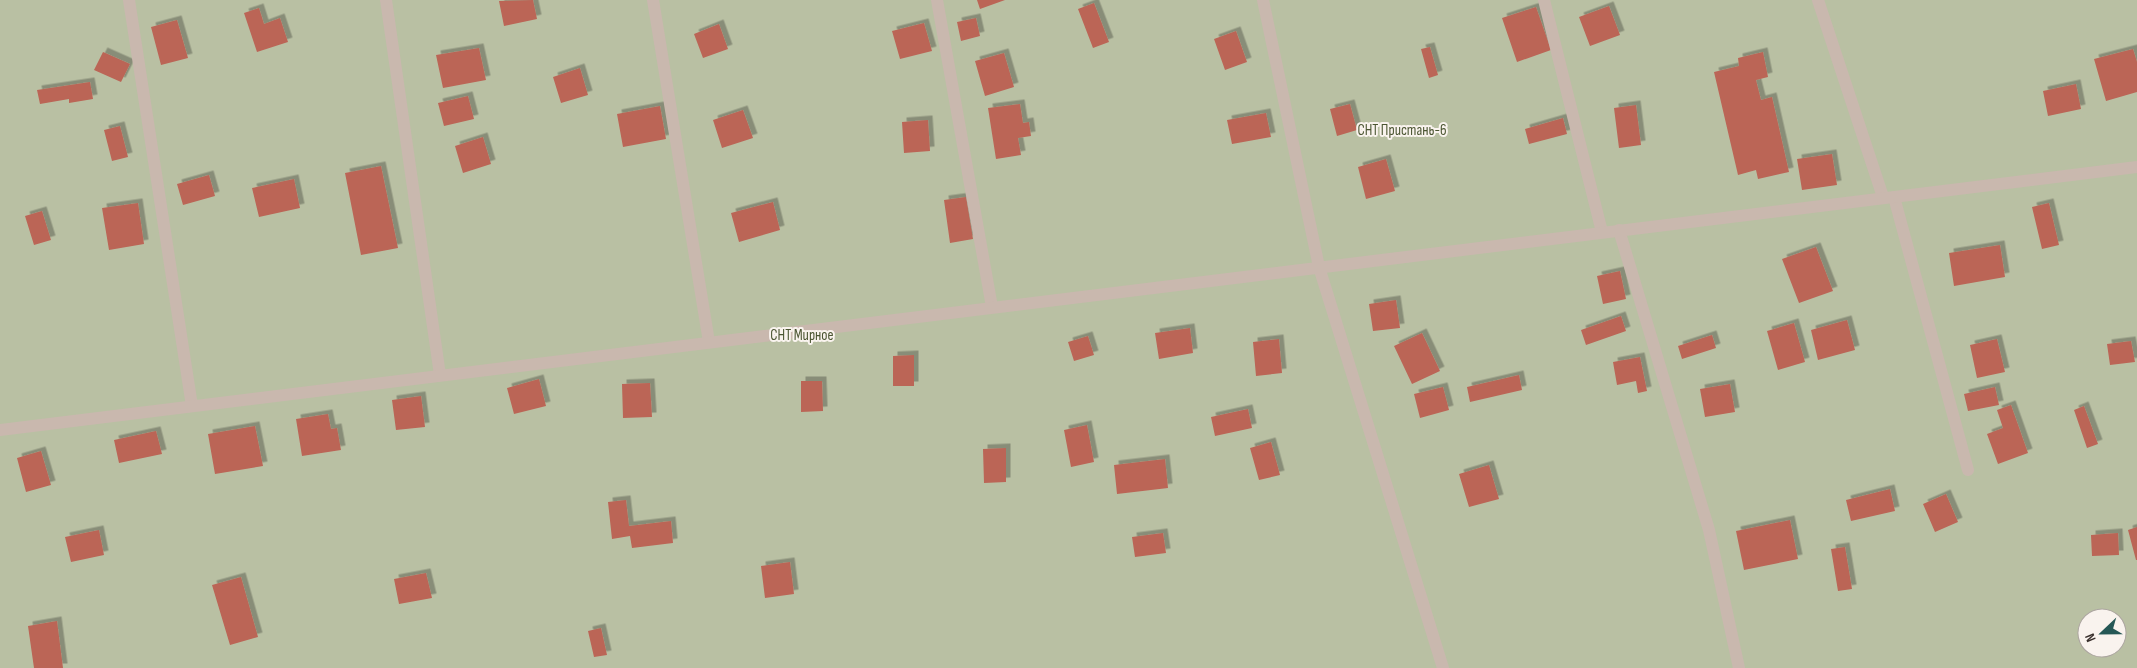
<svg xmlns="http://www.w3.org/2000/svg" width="2137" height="668" font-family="'Sofia Sans Condensed',sans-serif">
	<defs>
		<filter id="shadow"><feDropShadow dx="4.5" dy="-4.5" stdDeviation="0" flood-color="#0004"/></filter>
	</defs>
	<rect width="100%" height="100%" fill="#f2e9e2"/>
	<path fill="#b9c0a3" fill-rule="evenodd" d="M0,0H2137V668H0ZM2087,618H2117V648H2087Z"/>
	<path fill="#bb6556" filter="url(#shadow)" d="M533,0L537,19L504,26L499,1Z
		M977,0H1005L980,9Z
		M1094,3L1109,42L1093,48L1078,9Z
		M1609,6L1620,35L1590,46L1579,17Z
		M1536,7L1551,50L1517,62L1502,18Z
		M259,8L264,24L280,18L288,42L257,52L244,13Z
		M976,18L980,36L961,41L957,22Z
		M177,20L188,58L161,65L151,27Z
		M924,23L932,51L900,59L892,31Z
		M719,24L728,49L703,58L694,34Z
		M1236,31L1247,62L1225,70L1214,39Z
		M1430,47L1438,75L1429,78L1421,49Z
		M479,48L486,80L443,88L436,55Z
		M2133,49L2137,62V92L2106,101L2094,59Z
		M103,52L130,64L121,82L94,70Z
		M1763,52L1768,77L1756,80L1761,100L1772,97L1789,172L1758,179L1756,170L1738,175L1714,72L1739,66L1738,58Z
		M1004,53L1014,87L985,96L975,61Z
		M580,68L588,95L561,103L553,77Z
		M90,82L93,99L69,103V99L40,104L37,90Z
		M2076,84L2081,109L2048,116L2043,91Z
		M468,96L474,119L444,126L438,103Z
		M1020,104L1023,123L1029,122L1031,136L1018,138L1021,155L996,159L988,108Z
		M1350,104L1357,130L1337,136L1330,109Z
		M1636,105L1641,145L1619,148L1614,108Z
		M660,106L666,139L623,147L617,114Z
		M743,110L753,138L722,148L713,120Z
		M1266,113L1271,137L1232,144L1227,120Z
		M1563,118L1567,134L1529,144L1525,129Z
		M928,120L930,151L904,153L902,122Z
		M120,126L128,157L112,161L104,130Z
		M483,137L491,164L463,173L455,146Z
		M1832,154L1837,185L1802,190L1797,159Z
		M1386,159L1395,191L1366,199L1358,167Z
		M381,166L398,248L361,255L345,173Z
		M209,175L215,196L183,205L177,184Z
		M294,179L300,208L259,217L252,188Z
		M966,197L973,239L950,243L944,200Z
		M773,202L780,230L739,242L731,213Z
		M138,203L144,244L109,250L102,208Z
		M2049,203L2059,245L2042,249L2032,207Z
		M42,211L51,240L34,245L25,216Z
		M2000,245L2005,277L1954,286L1949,253Z
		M1816,247L1833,291L1799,303L1782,259Z
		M1620,271L1626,299L1603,304L1597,276Z
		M1396,300L1400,328L1373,331L1369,304Z
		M1621,316L1626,331L1586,345L1581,330Z
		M1847,320L1855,350L1818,360L1811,330Z
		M1794,323L1805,362L1778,370L1767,331Z
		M1190,328L1193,353L1159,359L1155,333Z
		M1422,333L1440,371L1412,384L1394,346Z
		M1712,335L1716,348L1682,359L1678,346Z
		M1088,336L1094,355L1074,361L1068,342Z
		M1279,339L1282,373L1256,376L1253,342Z
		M1997,339L2005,372L1977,378L1970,345Z
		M2131,341L2135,362L2110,365L2107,344Z
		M914,355V386H893V356Z
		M1640,357L1647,391L1638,393L1636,381L1617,385L1613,362Z
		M1519,375L1522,390L1470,402L1467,387Z
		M539,379L546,406L514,414L507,388Z
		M801,381H822L823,411L801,412Z
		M650,383L652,417L623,418L622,384Z
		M1730,384L1735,412L1705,417L1700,389Z
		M1443,387L1449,410L1420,418L1414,394Z
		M1995,387L1999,405L1968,411L1964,394Z
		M421,396L425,427L396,430L392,400Z
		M2011,405L2028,453L1998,464L1987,434L2003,428L1997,410Z
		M2084,406L2098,444L2087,448L2074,410Z
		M1248,409L1252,428L1215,436L1211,417Z
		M328,414L331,429L337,428L341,450L302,456L296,419Z
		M1087,425L1094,462L1071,467L1064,430Z
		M255,426L263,466L215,474L208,434Z
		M156,431L162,454L119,463L114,440Z
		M1271,442L1280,475L1259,480L1250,448Z
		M1006,448V482L984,483L983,449Z
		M41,451L51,485L26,492L17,458Z
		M1165,459L1168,488L1117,494L1114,465Z
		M1489,465L1499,499L1469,507L1459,474Z
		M1890,489L1895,511L1851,521L1846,500Z
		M1946,494L1958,522L1935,532L1923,504Z
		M626,500L629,526L671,521L673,543L632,548L630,536L612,539L608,502Z
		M1790,520L1798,559L1744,570L1736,531Z
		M2137,527V560H2136L2128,530Z
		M99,530L104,555L71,562L65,537Z
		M1163,533L1166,553L1135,557L1132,537Z
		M2118,533L2119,555L2092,556L2091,535Z
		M1845,547L1852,589L1838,591L1831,549Z
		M790,562L794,594L765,598L761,566Z
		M426,573L432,598L399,604L394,579Z
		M241,577L258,637L230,645L212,585Z
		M57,621L63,668H34L28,626Z
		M601,628L607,655L594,657L588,631Z"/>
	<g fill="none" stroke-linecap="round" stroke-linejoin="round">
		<path stroke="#c9b8ae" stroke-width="12" d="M129,0L192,406
			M386,0L440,375
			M653,0L709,342
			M937,0L992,307
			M1544,0L1602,232
			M1818,0L1883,197
			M1894,197L1968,470
			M1619,230L1709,530L1739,668"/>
		<path stroke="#c9b8ae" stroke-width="12" d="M1263,0L1319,267L1443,668
			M0,430L2137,167"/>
	</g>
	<g text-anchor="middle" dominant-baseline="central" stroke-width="4" stroke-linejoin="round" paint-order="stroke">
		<g font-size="15" fill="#4b5532" stroke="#f9f3ee">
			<text x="1402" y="130">СНТ Пристань-6</text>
			<text x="802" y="335">СНТ Мирное</text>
		</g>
	</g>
	<g transform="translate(2102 633) rotate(248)"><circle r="24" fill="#f9f3ee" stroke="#aca5a0"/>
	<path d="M0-4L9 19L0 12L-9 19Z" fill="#255755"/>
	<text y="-8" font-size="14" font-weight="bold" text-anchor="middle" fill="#382f2c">N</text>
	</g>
</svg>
